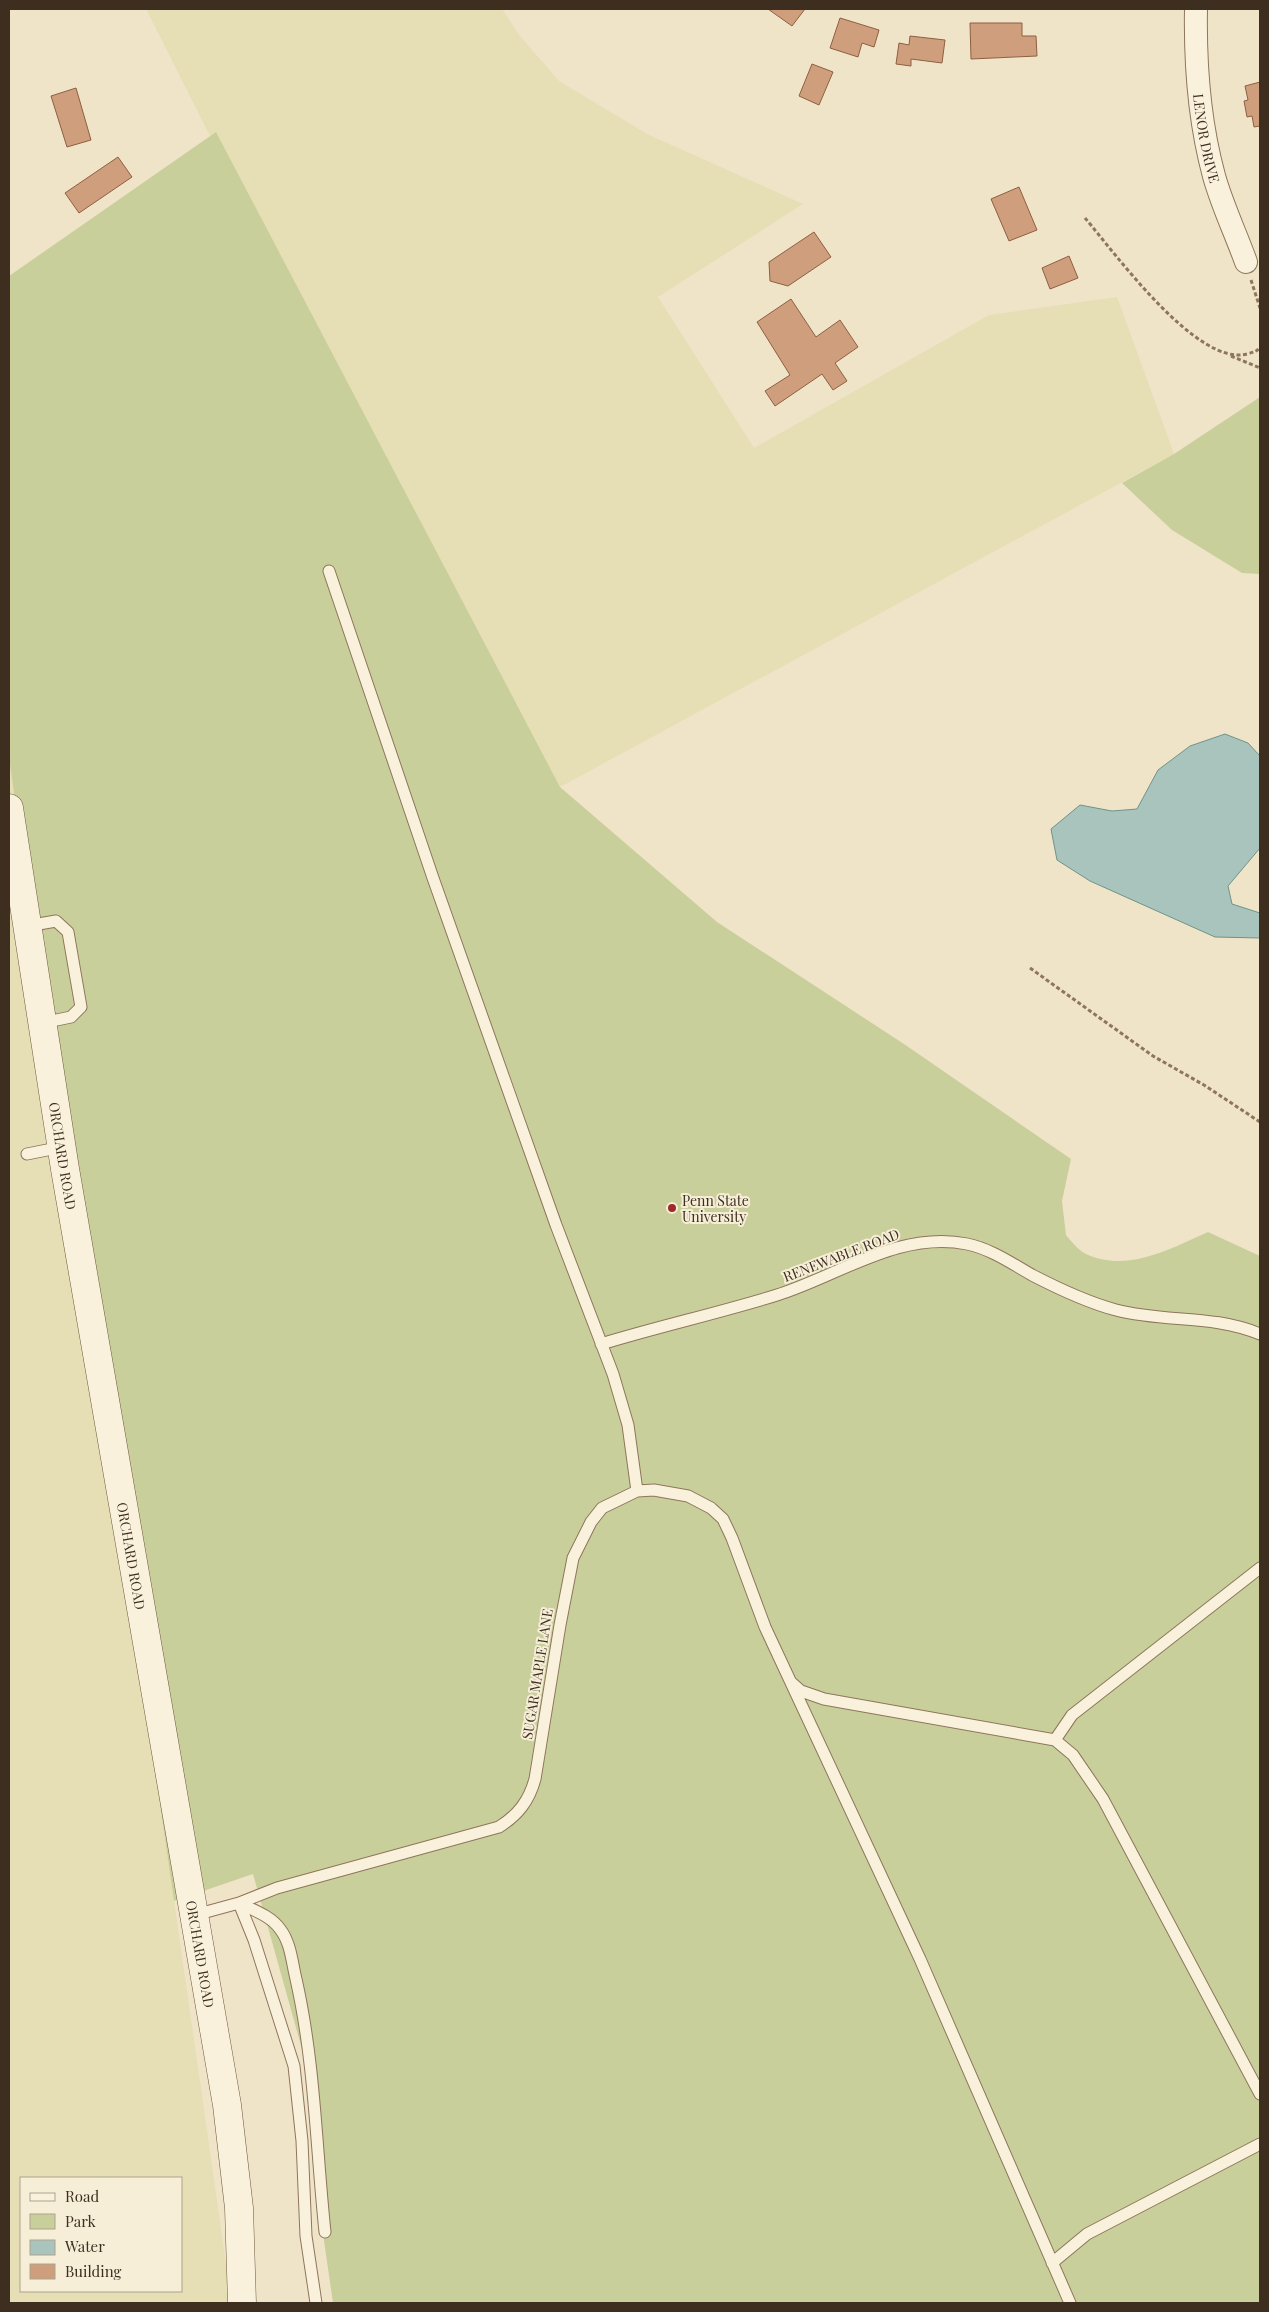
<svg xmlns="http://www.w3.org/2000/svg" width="1269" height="2312" font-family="'Playfair Display',serif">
	<rect width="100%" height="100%" fill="#f0e4c8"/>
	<path fill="#e6deb5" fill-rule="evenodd" d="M146,9H502L520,36L559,81L647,134L803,204L658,297L754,448L989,315L1117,297L1174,454L560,787L208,132Z
		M9,758L200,2081L229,2285V2303H9ZM21,2178H181V2291H21Z"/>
	<path fill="#c9cf9b" d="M216,132L560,787L717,922L904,1044L1071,1159L1062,1201L1066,1235C1071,1241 1078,1250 1086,1254C1127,1273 1170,1249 1208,1232L1260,1256V2303H333L321,2220L314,2092L253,1874L174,1901L9,758V276Z
		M1260,397V574L1242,573L1172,530L1122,483L1174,454Z"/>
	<path fill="#a9c4bc" stroke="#6f938a" d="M1225,734L1248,743L1260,756V848L1228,886L1232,904L1260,913V938L1215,937L1090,881L1057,860L1051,829L1080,805L1112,811L1137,809L1158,770L1190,746Z"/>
	<path fill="#cf9f7d" stroke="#8d5f41" d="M768,9H805L792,26Z
		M840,18L879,30L874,47L862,43L858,57L830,48Z
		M970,23H1022V36H1036L1037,56L971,59Z
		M910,36L945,40L942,63L911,59V66L896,64L899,43L909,45Z
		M812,64L833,72L819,105L799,96Z
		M1260,82V126L1254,127L1252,116L1247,117L1244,101L1248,100L1245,86Z
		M76,88L91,140L67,147L51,96Z
		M118,157L132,177L79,213L65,193Z
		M1019,187L1037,230L1009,241L991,199Z
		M814,232L831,257L788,286L770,281L769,262Z
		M1069,256L1078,278L1050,289L1042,268Z
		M791,299L816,337L840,320L858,347L835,363L847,381L833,390L822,374L775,406L765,391L790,375L757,322Z"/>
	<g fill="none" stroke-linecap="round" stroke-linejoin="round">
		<defs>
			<path id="lane" d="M329,571L433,878L556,1225L613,1374L628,1425L637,1491
				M27,926L56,921L68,932L81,1007L71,1017L42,1023
				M27,1154L62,1147
				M601,1344C660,1326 719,1313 777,1295C838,1276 900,1230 967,1244C991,1249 1011,1263 1032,1275C1059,1289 1086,1302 1116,1310C1166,1323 1211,1314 1260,1334
				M792,1683L801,1691L824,1699L1055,1740L1073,1755L1103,1799L1260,2094
				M1055,1740L1072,1715L1260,1568
				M239,1903L254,1940L294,2066L302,2141L306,2236L316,2303
				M239,1903C253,1910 271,1916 280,1929C291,1943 292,1963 296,1979C315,2063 316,2147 325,2232
				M195,1915L239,1903L277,1888L499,1827C518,1815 529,1801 535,1779L560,1625L573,1558L591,1522L602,1508L637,1491L654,1490L688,1496L711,1508L723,1519L732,1538L765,1627L920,1959L1070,2303
				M1052,2263L1087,2234L1260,2144"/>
			<g id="street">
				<path id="s1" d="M1196,9C1195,65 1199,121 1214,176C1222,205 1236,234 1246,262"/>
			</g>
			<g id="secondary">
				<path id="s2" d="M9,808L65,1169L227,2105L239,2208L242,2303"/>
			</g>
		</defs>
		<use href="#lane" stroke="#8d765c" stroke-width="13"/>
		<use href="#street" stroke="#8d765c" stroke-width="24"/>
		<use href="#secondary" stroke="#6f573f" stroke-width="29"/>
		<path stroke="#8d765c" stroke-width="3" stroke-dasharray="4 2.5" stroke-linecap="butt" d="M1085,218C1115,253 1197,367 1247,354C1253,352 1257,352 1260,347
			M1251,280L1260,308
			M1231,356L1260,368
			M1030,968L1153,1056L1204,1085L1260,1122"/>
		<use href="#lane" stroke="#faf1dc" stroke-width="11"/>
		<use href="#street" stroke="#faf1dc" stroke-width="22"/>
		<use href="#secondary" stroke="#faf1dc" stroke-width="28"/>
	</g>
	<circle fill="#9e2a2b" stroke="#f7eed8" stroke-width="2" cx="672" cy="1208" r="5"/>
	<g text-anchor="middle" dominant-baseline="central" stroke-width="4" stroke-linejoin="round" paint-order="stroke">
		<g font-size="14" fill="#3d2e20" stroke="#f7eed8">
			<text stroke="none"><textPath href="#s1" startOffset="130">LENOR DRIVE</textPath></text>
			<text stroke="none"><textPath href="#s2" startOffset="352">ORCHARD ROAD</textPath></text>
			<text transform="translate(841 1255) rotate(-21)">RENEWABLE ROAD</text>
			<text stroke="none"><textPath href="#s2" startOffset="758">ORCHARD ROAD</textPath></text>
			<text transform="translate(537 1674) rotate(-81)">SUGAR MAPLE LANE</text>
			<text stroke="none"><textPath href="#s2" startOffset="1162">ORCHARD ROAD</textPath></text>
		</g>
		<g font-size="14" fill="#3d2e20" stroke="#f7eed8" text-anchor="start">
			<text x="682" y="1200">Penn State<tspan x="682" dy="16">University</tspan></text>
		</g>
	</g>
	<rect width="1269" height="2312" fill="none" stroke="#3d2e20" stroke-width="20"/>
	<rect x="20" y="2177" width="162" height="115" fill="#f7eed8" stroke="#ada18e"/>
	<rect x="30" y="2193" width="25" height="8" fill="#faf1dc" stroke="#ada18e"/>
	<text x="65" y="2202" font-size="15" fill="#3d2e20">Road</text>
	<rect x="30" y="2214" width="25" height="15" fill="#c9cf9b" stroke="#ada18e"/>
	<text x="65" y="2227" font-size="15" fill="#3d2e20">Park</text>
	<rect x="30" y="2240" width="25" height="15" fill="#a9c4bc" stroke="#ada18e"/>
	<text x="65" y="2252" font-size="15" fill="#3d2e20">Water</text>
	<rect x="30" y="2264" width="25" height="15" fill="#cf9f7d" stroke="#ada18e"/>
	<text x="65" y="2277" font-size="15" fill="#3d2e20">Building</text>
</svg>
